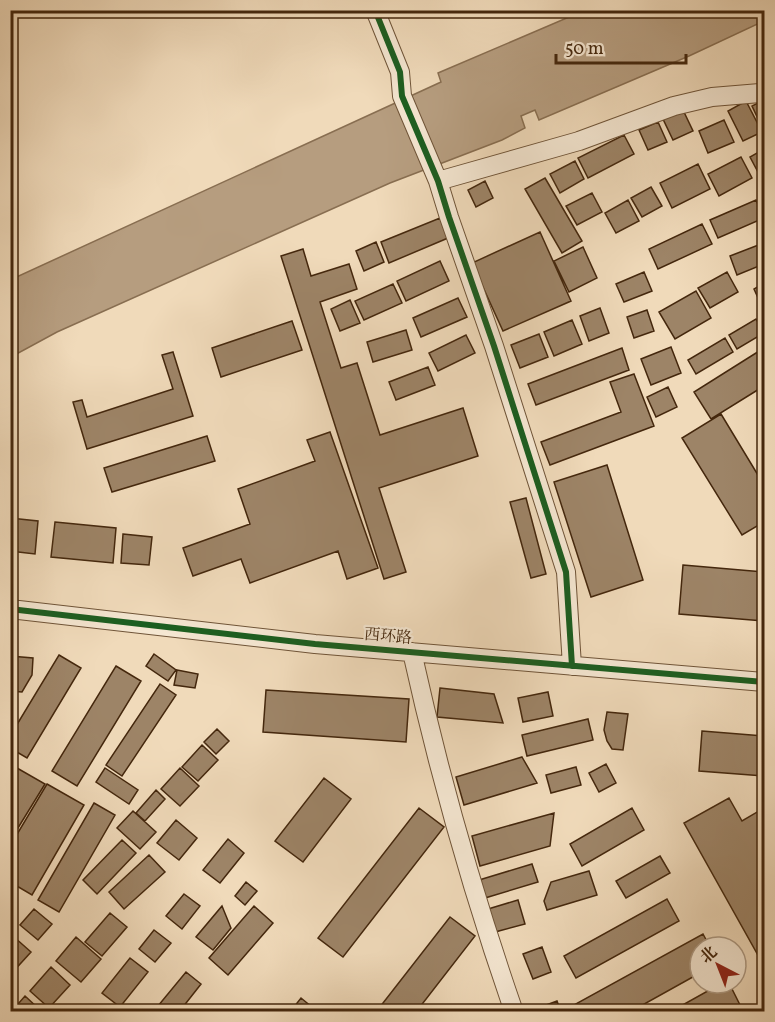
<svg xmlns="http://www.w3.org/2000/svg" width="775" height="1022" font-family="Vollkorn,'Noto Serif SC',serif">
	<rect width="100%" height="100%" fill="#f0daba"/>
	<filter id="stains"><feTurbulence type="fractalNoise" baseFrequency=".00333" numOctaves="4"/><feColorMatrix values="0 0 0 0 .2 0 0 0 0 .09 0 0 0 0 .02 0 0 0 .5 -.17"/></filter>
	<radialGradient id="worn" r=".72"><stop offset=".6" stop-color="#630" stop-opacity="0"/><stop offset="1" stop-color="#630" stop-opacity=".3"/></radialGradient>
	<path fill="#b69d7f" stroke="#886e51" stroke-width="1.5" d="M583,11H764V21L689,56L539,120L535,110L521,116L525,128L502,140L390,183L57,332L11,357L10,280L441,82L438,73Z"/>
	<path fill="#9d8467" stroke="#44270d" stroke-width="1.5" d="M764,100V121L760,123L752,106Z
		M746,101L762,132L743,141L728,111Z
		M683,110L693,131L673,140L663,119Z
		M724,120L734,142L708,153L699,131Z
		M658,122L667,142L648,150L639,130Z
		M624,135L634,154L588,178L578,158Z
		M764,149V171L759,174L750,157Z
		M741,157L752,178L719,196L708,174Z
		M575,161L584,179L560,193L550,174Z
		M698,164L710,189L672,208L660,183Z
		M545,178L582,241L562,253L525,189Z
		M485,181L493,198L476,207L468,190Z
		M651,187L662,206L642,217L631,198Z
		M592,193L602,212L577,225L566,206Z
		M628,200L639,221L616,233L605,213Z
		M756,200L764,218L718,238L710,220Z
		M440,218L448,238L389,263L381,242Z
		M702,224L712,244L658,269L649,249Z
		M540,232L571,301L503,331L472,263Z
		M376,242L384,262L364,271L356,251Z
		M761,244L764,253V264L737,275L730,256Z
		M583,247L597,278L569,292L554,261Z
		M303,249L311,276L349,264L357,289L320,302L341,368L357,363L380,435L463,408L478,456L379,488L406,572L384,579L281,256Z
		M440,261L449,281L406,301L397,281Z
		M644,272L652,291L624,302L616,284Z
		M727,272L738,292L710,308L698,288Z
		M764,283V311L754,289Z
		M393,284L402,303L364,320L355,301Z
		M696,291L711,318L675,339L659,312Z
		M458,298L467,317L421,337L413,318Z
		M350,300L360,323L340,331L331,309Z
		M600,308L609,333L589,341L580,316Z
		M647,310L654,331L634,338L627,317Z
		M756,319L764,333L737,349L729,335Z
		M572,320L582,344L554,356L544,332Z
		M292,321L302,350L221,377L212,348Z
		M406,330L412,350L373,362L367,342Z
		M539,334L548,357L520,368L511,345Z
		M466,335L475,353L438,371L429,353Z
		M725,338L733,352L696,374L688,360Z
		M671,347L681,373L651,385L641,359Z
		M622,348L629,370L536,405L528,384Z
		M764,348V386L711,419L694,392Z
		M173,352L193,416L87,449L73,402L82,400L87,417L173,389L162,355Z
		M428,367L435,385L396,400L389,382Z
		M634,374L654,426L550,465L541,442L621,412L610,382Z
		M668,387L677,407L656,417L647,397Z
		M721,414L764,485V522L742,535L682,438Z
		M330,432L378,568L347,579L338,551L250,583L241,559L193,576L183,548L250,524L238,489L315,461L307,440Z
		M207,436L215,461L112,492L104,468Z
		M607,465L643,580L591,597L554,482Z
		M526,498L546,574L531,578L510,502Z
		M10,518L38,521L35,554L10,551Z
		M55,522L116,528L113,563L51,557Z
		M123,534L152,537L149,565L121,563Z
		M683,565L764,572V621L679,614Z
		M154,654L176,670L168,681L146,666Z
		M59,655L81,668L27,758L10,748V736Z
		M10,656L33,658L32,675L22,692L10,691Z
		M116,666L141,681L77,786L52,771Z
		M177,670L198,674L195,688L174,685Z
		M160,684L176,695L122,776L106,765Z
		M440,688L494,694L503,723L437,717Z
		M266,690L409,699L406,742L263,732Z
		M548,692L553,716L523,722L518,698Z
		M607,712L628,714L623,750L612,749L607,741L604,730Z
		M588,719L593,740L527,756L522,735Z
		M217,729L229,741L216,754L204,742Z
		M702,731L764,736V776L699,771Z
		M202,745L218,760L198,781L182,767Z
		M522,757L537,783L464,805L456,777Z
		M10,764L45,784L10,841Z
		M606,764L616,783L599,792L589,773Z
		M576,767L581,785L551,793L546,775Z
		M105,768L138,790L129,804L96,782Z
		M180,768L199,786L180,806L161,789Z
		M324,778L351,799L303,862L275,841Z
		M47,784L84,805L32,895L10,882V846Z
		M156,790L165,799L145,821L136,813Z
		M729,798L742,821L764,808V966L684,823Z
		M94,803L115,815L59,912L38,900Z
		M419,808L444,827L343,957L318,938Z
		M632,808L644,830L582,866L570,844Z
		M133,811L156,832L140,849L117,828Z
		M554,813L550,846L480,866L472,836Z
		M176,820L197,838L179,860L157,843Z
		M228,839L244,853L220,883L203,870Z
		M122,840L136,853L97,894L83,880Z
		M149,855L165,872L124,909L109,892Z
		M660,856L670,873L626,898L616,881Z
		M532,864L538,882L485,898L479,880Z
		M589,871L597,895L547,910L544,901L551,882Z
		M246,882L257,891L245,905L235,896Z
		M184,894L200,906L182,929L166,916Z
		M667,899L679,921L576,978L564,956Z
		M518,900L525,924L495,932L488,909Z
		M222,906L231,928L213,950L196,937Z
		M254,906L273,923L228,975L209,958Z
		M34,909L52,924L38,940L20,925Z
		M110,913L127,927L102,956L85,942Z
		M450,917L475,936L416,1012H376Z
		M154,930L171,943L155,962L139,949Z
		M703,934L710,947H700V973L630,1012H574L572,1006Z
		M14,937L31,952L10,975V941Z
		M76,937L101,959L81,982L56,961Z
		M542,947L551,972L533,979L523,954Z
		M130,958L148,972L120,1007L102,993Z
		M51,967L70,985L49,1008L30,991Z
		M186,972L201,984L179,1012H153Z
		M722,983H729L741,1007L732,1012H670Z
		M25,996L40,1010L39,1012H11Z
		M301,998L318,1012H290Z
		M557,1001L561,1012H539L538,1008Z"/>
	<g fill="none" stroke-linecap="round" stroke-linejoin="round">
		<defs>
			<path id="minor" d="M375,10L400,72L402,96L438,181L449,217L494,346L566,572L572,666
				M438,181L579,141L674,106L712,97L760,93L764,91
				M10,609L315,644L764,682
				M412,652C439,774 473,894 514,1012"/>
		</defs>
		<use href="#minor" stroke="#6f5438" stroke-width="20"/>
		<use href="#minor" stroke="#f5e7d2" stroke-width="18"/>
		<defs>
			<path id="cycleway" d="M375,10L400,72L402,96L438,181L449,217L494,346L566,572L572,666
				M10,609L315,644L764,682"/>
		</defs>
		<use href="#cycleway" stroke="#f5e7d2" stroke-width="10"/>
		<use href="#cycleway" stroke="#1b5e20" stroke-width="6"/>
	</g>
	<g text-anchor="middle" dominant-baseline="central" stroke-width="4.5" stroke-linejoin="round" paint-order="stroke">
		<g font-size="16" fill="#44270d" stroke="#f5e7d2">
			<text transform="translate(388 637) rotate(5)">西环路</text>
		</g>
	</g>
	<rect width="775" height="1022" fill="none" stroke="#f0daba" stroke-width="36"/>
	<rect x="12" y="12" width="751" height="998" fill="none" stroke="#44270d" stroke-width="3"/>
	<rect x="18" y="18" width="739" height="986" fill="none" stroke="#44270d" stroke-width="1.5"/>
	<g transform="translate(718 965) rotate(318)"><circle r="28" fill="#f5e7d2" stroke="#ae9a83" stroke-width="1.5"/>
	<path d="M0-4.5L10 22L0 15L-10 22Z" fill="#8f2418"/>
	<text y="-9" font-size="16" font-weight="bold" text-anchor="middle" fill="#44270d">北</text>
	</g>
	<path d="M556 54v9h130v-9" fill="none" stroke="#44270d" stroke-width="3"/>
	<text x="565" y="54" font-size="18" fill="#44270d" stroke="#f5e7d2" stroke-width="4.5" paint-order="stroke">50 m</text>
	<rect width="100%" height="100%" filter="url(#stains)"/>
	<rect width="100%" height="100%" fill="url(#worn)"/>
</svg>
